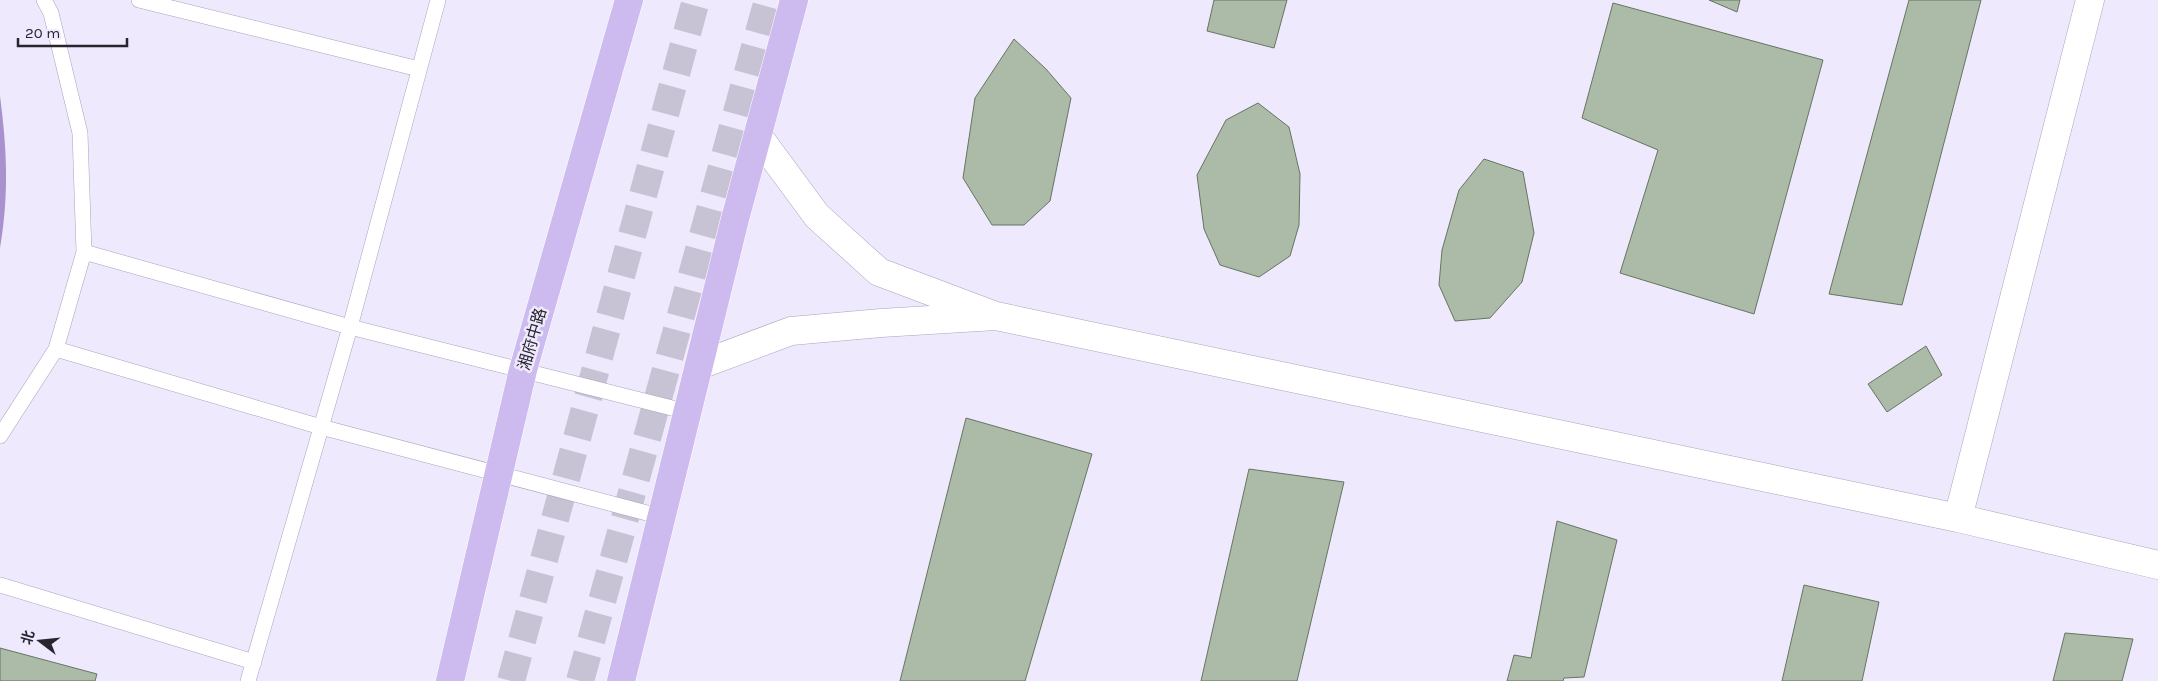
<svg xmlns="http://www.w3.org/2000/svg" width="2158" height="681" font-family="Karla,'Noto Sans SC',sans-serif">
	<rect width="100%" height="100%" fill="#efe9fd"/>
	<path fill="#a792ce" d="M0,96C7,150 9,194 0,248Z"/>
	<path fill="#abbba7" stroke="#667562" d="M1214,0H1287L1274,48L1207,31Z
		M1709,0H1740L1737,12Z
		M1909,0H1981L1902,305L1829,294Z
		M1613,3L1823,60L1754,314L1620,273L1658,150L1582,118Z
		M1014,39L1046,69L1071,98L1050,201L1024,225H992L963,178L975,98Z
		M1258,103L1289,127L1300,174L1299,225L1290,256L1259,277L1220,265L1204,229L1197,175L1226,120Z
		M1484,159L1523,172L1534,233L1522,282L1490,318L1455,321L1439,285L1442,250L1459,190Z
		M1926,346L1942,375L1887,412L1868,384Z
		M966,418L1092,454L1025,681H900Z
		M1249,469L1344,482L1297,681H1201Z
		M1557,521L1617,540L1584,677L1564,678L1563,681H1507L1514,655L1531,658Z
		M1804,585L1879,602L1862,681H1782Z
		M2065,633L2133,639L2122,681H2053Z
		M0,648L97,674L95,681H0Z"/>
	<g fill="none" stroke-linecap="round" stroke-linejoin="round">
		<path stroke="#c7c2d4" stroke-width="28" stroke-dasharray="28 14" stroke-linecap="butt" d="M511,681L696,0
			M580,681L768,0"/>
		<defs>
			<path id="lane" d="M139,0L419,69
				M84,252L350,327L688,412
				M56,349L321,427L662,517
				M0,436L56,349L84,252L80,133L51,13L44,0
				M0,585L254,662
				M248,681L350,327L438,0"/>
			<path id="secondary" d="M996,316L1958,518L2158,565
				M700,365L791,331L881,323L996,316L879,272L817,216L758,136
				M1958,518L2090,0"/>
			<path id="primary" d="M450,681L523,370L629,0
				M621,681L735,219L794,0"/>
		</defs>
		<use href="#lane" stroke="#aba3bb" stroke-width="16"/>
		<use href="#secondary" stroke="#aba3bb" stroke-width="29"/>
		<use href="#primary" stroke="#fff" stroke-width="29"/>
		<use href="#lane" stroke="#fff" stroke-width="15"/>
		<use href="#secondary" stroke="#fff" stroke-width="28"/>
		<use href="#primary" stroke="#cdbaee" stroke-width="28"/>
	</g>
	<g text-anchor="middle" dominant-baseline="central" stroke-width="5" stroke-linejoin="round" paint-order="stroke">
		<g font-size="16" fill="#28252e" stroke="#efe9fd">
			<text transform="translate(532 339) rotate(-74)">湘府中路</text>
		</g>
	</g>
	<g transform="translate(40 641) rotate(286)" stroke="#efe9fd" stroke-width="4" paint-order="stroke">
	<path d="M0-4L9 19L0 12L-9 19Z" fill="#28252e"/>
	<text y="-8" font-size="14" font-weight="bold" text-anchor="middle" fill="#28252e">北</text>
	</g>
	<path d="M18 38v8h109v-8" fill="none" stroke="#28252e" stroke-width="2.5"/>
	<text x="25" y="38" font-size="15" fill="#28252e" stroke="#efe9fd" stroke-width="4" paint-order="stroke">20 m</text>
</svg>
